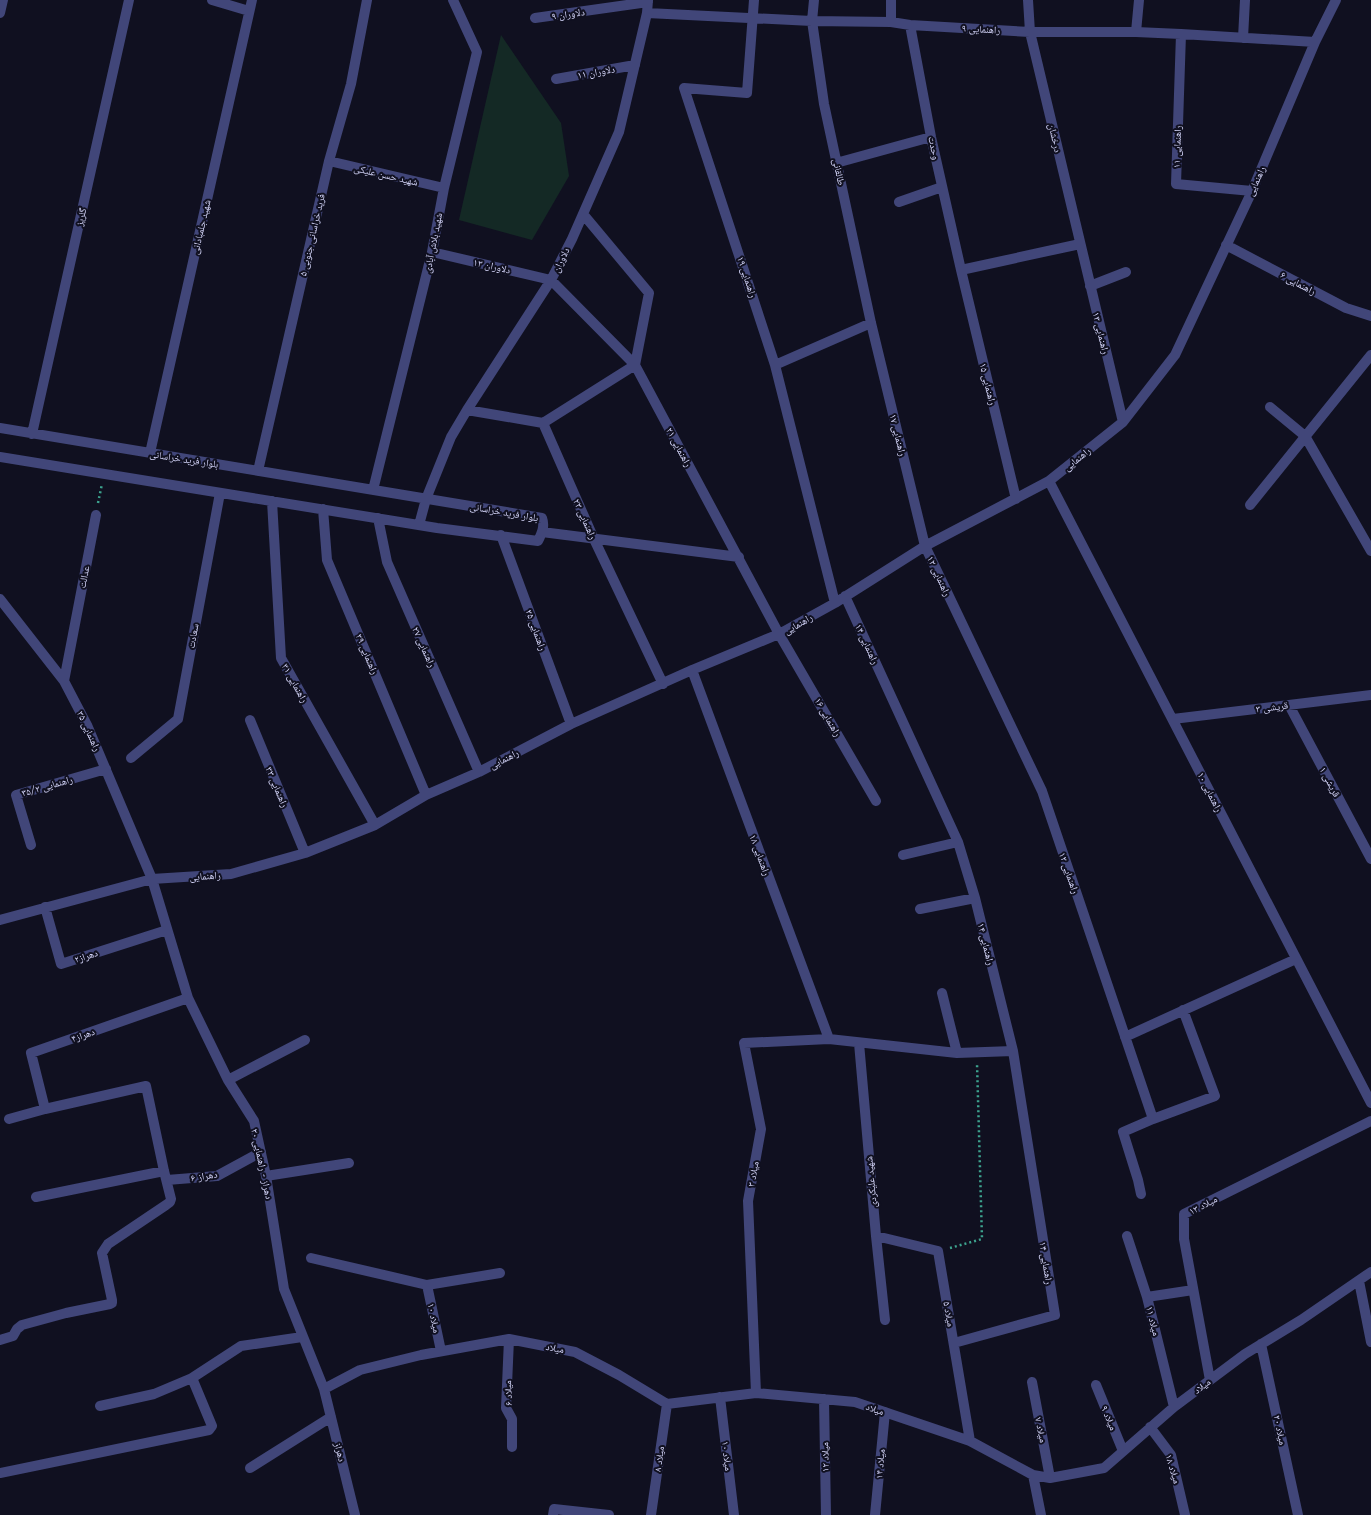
<svg xmlns="http://www.w3.org/2000/svg" width="1371" height="1515" font-family="Quicksand,'Noto Naskh Arabic',sans-serif">
	<rect width="100%" height="100%" fill="#101020"/>
	<path fill="#142925" d="M501,35L561,123L569,176L532,240L459,220Z"/>
	<g fill="none" stroke-linecap="round" stroke-linejoin="round">
		<path stroke="#3da48f" stroke-width="2.5" stroke-dasharray="2 3" stroke-linecap="butt" d="M98,503L102,484
			M950,1248L982,1239L977,1063"/>
		<path stroke="#414679" stroke-width="10" d="M212,0L249,11
			M754,0L747,93L684,88L775,365L835,603
			M814,0L812,21L824,104L871,323L925,546L1042,791L1153,1119L1123,1132L1138,1180L1141,1194
			M891,0V22
			M1028,0L1030,32L1123,422
			M0,13L3,0
			M647,13L812,21L891,22L910,25L1030,32H1136L1181,34L1315,42
			M535,18L648,2
			M910,25L931,137L961,270L1016,499
			M1136,32L1139,0
			M1181,34L1176,184L1252,191
			M1243,38L1245,0
			M556,79L635,65
			M329,161L444,188
			M836,163L931,137
			M899,202L942,187
			M1226,245L1346,308L1371,316
			M432,252L551,280L635,365L779,634L876,801
			M961,270L1080,244
			M1090,286L1126,272
			M775,365L871,323
			M1270,407L1305,436L1371,551
			M467,410L543,423
			M543,423L594,539L663,684
			M543,423L635,365L649,293L583,214
			M0,428L542,518C545,526 542,533 538,541L437,528L0,457
			M32,434L129,0
			M150,453L252,0
			M258,471L329,161L351,84L367,0
			M1049,481L1371,1103
			M373,490L432,252L444,188L477,52L453,0
			M272,501L281,658L375,825
			M1250,505L1371,355
			M323,509L327,560L426,795
			M378,518L387,562L479,772
			M419,525L426,499L451,437L467,410L551,280L572,239L619,132L647,13L648,0
			M542,532L739,557
			M501,535L571,724
			M845,596L958,842L975,898L1013,1051L1055,1315L954,1343
			M0,599L64,681L87,725L152,879L188,998L228,1080L254,1121L266,1176L284,1289L324,1389L355,1515
			M692,670L829,1039
			M64,681L96,515
			M1289,705L1371,859
			M1173,719L1371,695
			M250,720L305,853
			M131,758L178,719L220,493
			M31,845L16,795L106,769
			M903,855L958,842
			M45,907L61,964L167,930
			M920,909L975,898
			M0,920L152,879L231,874L305,853L375,825L426,795L479,772L571,724L692,670L779,634L835,603L925,546L1049,481L1123,422L1175,355L1252,191L1315,42L1336,0
			M942,993L957,1053
			M1125,1037L1296,959
			M859,1043L876,1236L885,1320
			M228,1080L305,1040
			M45,1109L31,1053L188,998
			M1153,1119L1215,1096L1183,1010
			M266,1176L349,1163
			M167,1180L217,1176L261,1152
			M36,1197L164,1171
			M876,1236L938,1251L970,1441
			M1127,1236L1147,1297L1174,1407
			M311,1258L427,1285L500,1273
			M1359,1281L1371,1342
			M427,1285L441,1351
			M1147,1297L1193,1290
			M509,1339L506,1408L512,1419V1447
			M0,1340L13,1336L17,1329L22,1325L66,1313L110,1304L112,1303V1300L102,1253L108,1244L166,1205L170,1202L171,1199L164,1171L146,1086L45,1109L9,1119
			M1261,1344L1298,1515
			M1210,1380L1184,1239V1214L1371,1121
			M1032,1382L1050,1478
			M1096,1385L1123,1451
			M324,1389L360,1370L421,1355L509,1339L575,1352L619,1375L667,1404L756,1393L855,1402L970,1441L1033,1475L1050,1478L1104,1468L1174,1407L1245,1354L1301,1320L1371,1272
			M756,1393L748,1201L761,1129L744,1043L829,1039L957,1053L1013,1051
			M720,1397L734,1515
			M824,1399L826,1515
			M100,1406L154,1394L192,1378
			M1150,1427L1171,1455L1185,1515
			M250,1468L331,1417
			M0,1473L209,1430L212,1426L192,1378L241,1346L302,1337
			M1033,1475L1041,1515
			M553,1515L554,1509L609,1515
			M651,1515L667,1404
			M875,1515L885,1412"/>
	</g>
	<g text-anchor="middle" dominant-baseline="central" stroke-width="4" stroke-linejoin="round" paint-order="stroke">
		<g font-size="10" fill="#d4d5f9" stroke="#101020">
			<text transform="translate(568 14) rotate(-8)">دلاوران ۹</text>
			<text transform="translate(981 29) rotate(3)">راهنمایی ۹</text>
			<text transform="translate(596 72) rotate(-10)">دلاوران ۱۱</text>
			<text transform="translate(1055 138) rotate(77)">درخشان</text>
			<text transform="translate(1177 147) rotate(-88)">راهنمایی ۱۱</text>
			<text transform="translate(934 148) rotate(78)">وحدت</text>
			<text transform="translate(839 172) rotate(78)">طالقانی</text>
			<text transform="translate(386 175) rotate(13)">شهید حسن علیکی</text>
			<text transform="translate(1256 181) rotate(-66)">راهنمایی</text>
			<text transform="translate(81 217) rotate(-77)">گلریز</text>
			<text transform="translate(201 227) rotate(-77)">شهید جلمبادانی</text>
			<text transform="translate(312 235) rotate(-77)">فرید خراسانی جنوبی ۵</text>
			<text transform="translate(433 243) rotate(-79)">شهید بلاش آبادی</text>
			<text transform="translate(561 260) rotate(-64)">دلاوران</text>
			<text transform="translate(492 266) rotate(13)">دلاوران ۱۳</text>
			<text transform="translate(747 277) rotate(72)">راهنمایی ۱۹</text>
			<text transform="translate(1298 283) rotate(28)">راهنمایی ۶</text>
			<text transform="translate(1101 333) rotate(76)">راهنمایی ۱۳</text>
			<text transform="translate(988 384) rotate(76)">راهنمایی ۱۵</text>
			<text transform="translate(898 435) rotate(76)">راهنمایی ۱۷</text>
			<text transform="translate(679 447) rotate(62)">راهنمایی ۲۱</text>
			<text transform="translate(184 459) rotate(9)">بلوار فرید خراسانی</text>
			<text transform="translate(1077 459) rotate(-39)">راهنمایی</text>
			<text transform="translate(504 512) rotate(10)">بلوار فرید خراسانی</text>
			<text transform="translate(585 519) rotate(66)">راهنمایی ۲۳</text>
			<text transform="translate(939 576) rotate(65)">راهنمایی ۱۲</text>
			<text transform="translate(84 577) rotate(-79)">عدالت</text>
			<text transform="translate(798 624) rotate(-30)">راهنمایی</text>
			<text transform="translate(536 630) rotate(70)">راهنمایی ۲۵</text>
			<text transform="translate(193 636) rotate(-80)">سعادت</text>
			<text transform="translate(867 644) rotate(65)">راهنمایی ۱۴</text>
			<text transform="translate(424 647) rotate(66)">راهنمایی ۲۷</text>
			<text transform="translate(367 654) rotate(67)">راهنمایی ۲۹</text>
			<text transform="translate(295 683) rotate(61)">راهنمایی ۳۱</text>
			<text transform="translate(1272 707) rotate(-7)">قریشی ۳</text>
			<text transform="translate(828 717) rotate(60)">راهنمایی ۱۶</text>
			<text transform="translate(89 731) rotate(65)">راهنمایی ۳۵</text>
			<text transform="translate(504 759) rotate(-27)">راهنمایی</text>
			<text transform="translate(1330 782) rotate(62)">قریشی ۱</text>
			<text transform="translate(47 786) rotate(-16)">راهنمایی ۳۵/۲</text>
			<text transform="translate(277 787) rotate(67)">راهنمایی ۳۳</text>
			<text transform="translate(1210 792) rotate(63)">راهنمایی ۱۰</text>
			<text transform="translate(760 855) rotate(70)">راهنمایی ۱۸</text>
			<text transform="translate(1069 873) rotate(71)">راهنمایی ۱۲</text>
			<text transform="translate(205 876) rotate(-4)">راهنمایی</text>
			<text transform="translate(986 944) rotate(76)">راهنمایی ۱۴</text>
			<text transform="translate(86 956) rotate(-18)">دهراز۲</text>
			<text transform="translate(83 1035) rotate(-19)">دهراز۴</text>
			<text transform="translate(262 1164) rotate(78)">دهراز - راهنمایی ۲۰</text>
			<text transform="translate(753 1174) rotate(-80)">میلاد ۳</text>
			<text transform="translate(204 1176) rotate(-9)">دهراز ۶</text>
			<text transform="translate(871 1182) rotate(-95)">شهید علیکردی</text>
			<text transform="translate(1203 1205) rotate(-27)">میلاد ۱۳</text>
			<text transform="translate(1046 1263) rotate(81)">راهنمایی ۱۴</text>
			<text transform="translate(949 1314) rotate(80)">میلاد ۵</text>
			<text transform="translate(434 1318) rotate(78)">میلاد ۱۰</text>
			<text transform="translate(1153 1321) rotate(76)">میلاد ۱۱</text>
			<text transform="translate(555 1348) rotate(11)">میلاد</text>
			<text transform="translate(1202 1386) rotate(-37)">میلاد</text>
			<text transform="translate(508 1393) rotate(-92)">میلاد ۶</text>
			<text transform="translate(875 1409) rotate(19)">میلاد</text>
			<text transform="translate(1109 1418) rotate(67)">میلاد ۹</text>
			<text transform="translate(1041 1430) rotate(79)">میلاد ۷</text>
			<text transform="translate(1280 1430) rotate(78)">میلاد ۲۰</text>
			<text transform="translate(340 1452) rotate(76)">دهراز</text>
			<text transform="translate(727 1456) rotate(83)">میلاد ۱۰</text>
			<text transform="translate(825 1457) rotate(-91)">میلاد ۱۲</text>
			<text transform="translate(659 1459) rotate(-82)">میلاد ۸</text>
			<text transform="translate(880 1464) rotate(-85)">میلاد ۱۴</text>
			<text transform="translate(1173 1469) rotate(73)">میلاد ۱۸</text>
		</g>
	</g>
</svg>
